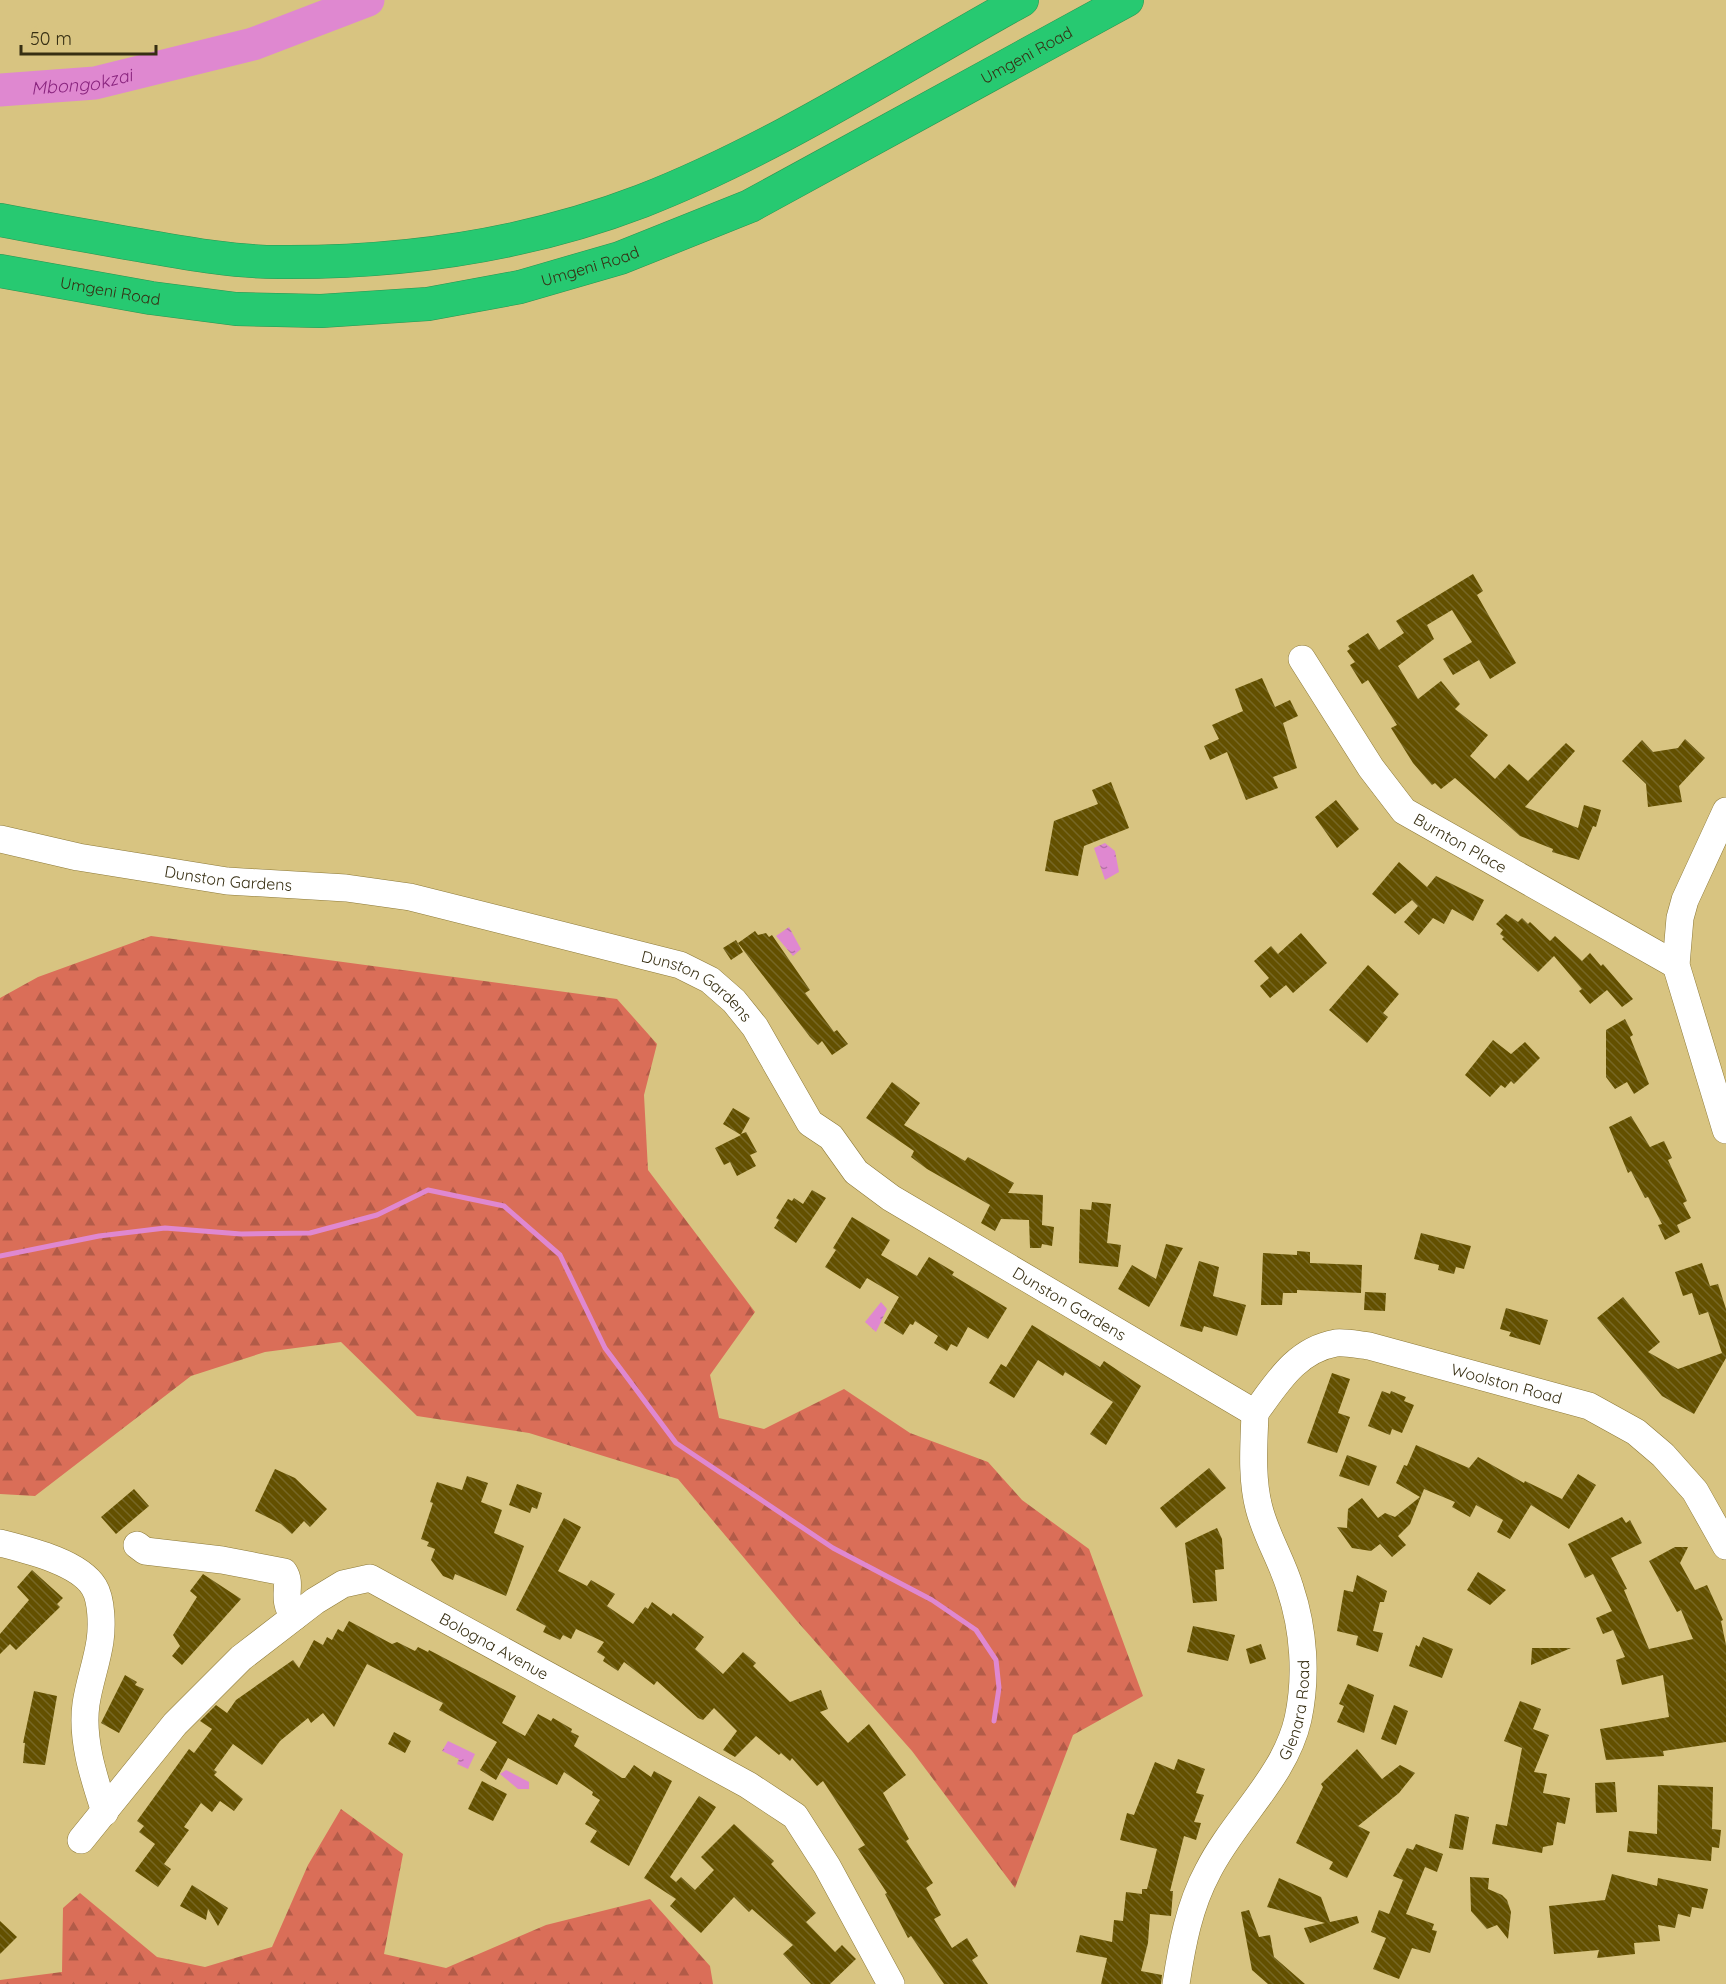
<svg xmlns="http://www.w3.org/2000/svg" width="1726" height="1984" font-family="Quicksand,sans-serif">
	<defs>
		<pattern id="forest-firs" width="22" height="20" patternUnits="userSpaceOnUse" patternTransform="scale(1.5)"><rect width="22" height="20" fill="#da6e58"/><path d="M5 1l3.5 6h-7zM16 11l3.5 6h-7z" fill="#b25b48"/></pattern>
		<pattern id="water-ripples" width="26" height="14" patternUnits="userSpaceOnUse" patternTransform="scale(1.5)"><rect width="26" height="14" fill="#df88d0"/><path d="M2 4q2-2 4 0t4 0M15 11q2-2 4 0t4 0" fill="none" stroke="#b670a8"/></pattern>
		<pattern id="building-back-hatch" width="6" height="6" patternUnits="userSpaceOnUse" patternTransform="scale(1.5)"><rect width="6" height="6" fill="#635000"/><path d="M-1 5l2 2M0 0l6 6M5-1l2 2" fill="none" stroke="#766725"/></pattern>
	</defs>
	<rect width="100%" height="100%" fill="#d8c481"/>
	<path fill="url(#forest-firs)" d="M151,936L617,999L657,1044L644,1095L648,1170L755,1312L710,1375L719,1418L764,1429L844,1389L910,1433L988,1462L1022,1500L1089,1549L1143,1696L1073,1735L1015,1888L912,1751L796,1620L678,1479L529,1433L417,1416L341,1342L265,1352L191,1376L35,1496L0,1494V998L38,977Z
		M341,1809L403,1854L384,1954L446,1968L546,1925L650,1899L710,1966L713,1984H0V1980L62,1972L63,1908L80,1893L157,1957L205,1967L272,1947L308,1865Z"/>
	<path fill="url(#water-ripples)" d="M1105,843L1115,851L1119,872L1105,880L1094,848Z
		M789,927L801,949L793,956L776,936Z
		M881,1302L887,1309L876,1332L865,1322Z
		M448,1741L475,1754L468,1769L457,1764L459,1759L442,1751Z
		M506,1770L529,1782V1789H518L500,1774Z"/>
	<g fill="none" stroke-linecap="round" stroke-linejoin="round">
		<path stroke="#df88d0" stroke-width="5" d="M0,1256L99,1236L165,1228L241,1234L310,1233L377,1215L428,1190L504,1206L560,1255L605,1348L676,1443L833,1548L932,1600L976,1630L996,1660L999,1688L994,1721"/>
		<path stroke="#df88d0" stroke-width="33" id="s1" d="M0,90L95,83L253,44L368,0"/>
	</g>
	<path fill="url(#building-back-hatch)" d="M1473,574L1483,591L1477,595L1516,663L1490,679L1479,660L1453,675L1443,659L1472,642L1452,610L1427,625L1434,639L1398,666L1418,699L1441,681L1460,704L1455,709L1488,735L1470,756L1495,779L1509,764L1528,781L1566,743L1575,751L1525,807L1578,828L1584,805L1601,810L1596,827L1593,826L1579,860L1552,852L1553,849L1520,836L1455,778L1441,789L1435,783L1432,785L1413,763L1391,728L1397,725L1368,680L1362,684L1350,665L1355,662L1347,651L1350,649L1348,646L1368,633L1379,650L1404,633L1396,621Z
		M1262,678L1275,707L1290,700L1298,716L1283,723L1297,768L1273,777L1278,788L1246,800L1227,752L1210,760L1204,746L1219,739L1212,725L1243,711L1235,689Z
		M1685,739L1705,758L1679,786L1682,802L1648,807L1646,784L1622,761L1642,740L1653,752L1678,748Z
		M1111,782L1129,828L1084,846L1078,876L1045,871L1054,821L1098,804L1092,790Z
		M1336,800L1359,829L1337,848L1315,817Z
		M1399,862L1427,887L1436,876L1484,900L1473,921L1452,909L1444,924L1433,918L1419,935L1404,922L1418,906L1412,900L1395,914L1372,894Z
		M1506,914L1518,922L1522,918L1528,924L1530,922L1550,941L1555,936L1582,961L1590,953L1601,966L1603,964L1633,999L1622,1007L1607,990L1590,1004L1579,991L1582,989L1554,956L1538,972L1502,939L1504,937L1500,934L1503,930L1496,924Z
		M755,931L758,935L766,933L769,937L772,935L810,990L805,993L834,1032L837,1030L848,1044L832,1055L822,1041L818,1045L810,1037L738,943Z
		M1301,933L1327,963L1293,993L1286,985L1270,998L1260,986L1269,978L1254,961L1271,946L1278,954Z
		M736,940L743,952L731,960L723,948Z
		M1368,965L1399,994L1383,1013L1388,1017L1367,1043L1329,1010Z
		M1625,1019L1633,1035L1630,1037L1649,1084L1634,1094L1627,1082L1615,1089L1606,1077V1030Z
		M1493,1040L1511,1054L1525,1042L1540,1058L1514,1084L1511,1081L1505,1088L1501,1085L1490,1097L1465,1075Z
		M892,1082L920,1103L904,1125L965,1161L968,1157L1014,1183L1008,1193L1043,1195L1042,1225L1054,1227L1052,1246L1042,1244L1041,1248H1030L1029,1220L1001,1219L995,1231L981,1223L990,1205L927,1169L911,1157L914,1151L866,1118Z
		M733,1108L750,1118L741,1134L746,1132L757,1152L750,1155L756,1166L737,1176L730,1162L724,1165L715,1148L741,1135L723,1124Z
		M1631,1116L1650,1147L1664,1141L1672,1158L1668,1160L1687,1201L1683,1203L1691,1218L1677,1225L1680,1232L1665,1240L1658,1225L1662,1224L1648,1197L1645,1198L1631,1171L1628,1173L1609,1127Z
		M812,1190L826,1198L796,1243L774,1228L779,1220L776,1218L788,1199L792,1201L794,1198L803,1204Z
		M1092,1202L1111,1204L1107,1243L1121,1245L1118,1267L1079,1263L1080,1209L1091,1210Z
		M852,1217L890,1240L881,1255L917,1276L929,1257L954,1272L952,1275L1007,1308L988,1339L968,1327L957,1347L951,1344L947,1351L934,1343L938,1336L915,1321L913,1325L910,1324L903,1335L884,1323L899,1297L867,1278L860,1289L825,1267L836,1250L833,1248Z
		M1421,1233L1471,1246L1464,1269L1456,1267L1454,1274L1438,1270L1439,1265L1414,1259Z
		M1166,1244L1183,1248L1149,1307L1118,1289L1132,1265L1156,1279Z
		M1297,1251L1310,1252V1263L1362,1265L1361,1293L1297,1290V1293H1283L1282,1305H1261L1263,1253L1297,1255Z
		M1199,1261L1219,1267L1213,1296L1246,1305L1237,1336L1204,1326L1202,1332L1180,1326Z
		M1702,1263L1710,1286L1718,1284L1726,1309V1358L1694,1414L1662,1396L1597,1318L1623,1297L1660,1342L1648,1352L1678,1369L1722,1353L1708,1312L1699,1315L1692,1293L1683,1296L1675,1272Z
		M1365,1292L1386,1293L1385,1311L1364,1310Z
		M1506,1308L1548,1320L1540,1345L1509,1336L1511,1332L1500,1329Z
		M1032,1325L1100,1367L1104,1361L1141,1386L1106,1445L1090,1434L1113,1402L1065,1372L1063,1376L1038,1360L1014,1398L989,1383L1001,1364L1006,1367Z
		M1332,1373L1350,1379L1338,1413L1350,1417L1337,1453L1307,1443Z
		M1382,1391L1390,1394L1391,1391L1406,1397L1404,1401L1414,1405L1402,1433L1392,1429L1390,1435L1368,1426Z
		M1416,1445L1469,1468L1478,1457L1524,1483L1525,1481L1562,1499L1578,1474L1596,1485L1569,1529L1531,1505L1510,1539L1497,1532L1503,1520L1476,1505L1470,1517L1452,1507L1455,1502L1424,1489L1410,1524L1398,1536L1406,1545L1392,1557L1380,1544L1371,1551L1352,1548L1337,1527L1347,1528L1348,1509L1362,1498L1378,1518L1385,1513L1395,1517L1420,1497L1396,1483L1404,1465L1407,1466Z
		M1347,1455L1377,1466L1369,1486L1339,1476Z
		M1209,1468L1226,1488L1176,1528L1160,1508Z
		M275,1469L295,1478L327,1509L310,1527L304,1521L292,1534L281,1524L255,1511Z
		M467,1476L488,1483L481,1502L502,1510L494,1533L524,1546L506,1596L455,1574L453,1580L443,1576L431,1560L435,1549L427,1546L429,1542L421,1539L433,1503L430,1502L437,1482L462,1490Z
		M517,1484L542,1493L537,1509L532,1507L530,1513L509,1505Z
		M134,1489L149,1506L116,1534L101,1517Z
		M1622,1517L1626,1523L1630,1520L1642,1543L1611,1558L1627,1589L1624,1590L1649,1649L1693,1639L1681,1610L1677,1612L1649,1561L1675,1547H1688L1680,1563L1695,1590L1707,1585L1723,1620L1721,1621L1726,1645V1742L1663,1751L1664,1756L1606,1760L1600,1729L1669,1717L1663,1675L1622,1685L1616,1660L1625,1657L1613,1630L1603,1634L1596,1618L1612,1611L1593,1574L1585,1578L1568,1544Z
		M564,1518L581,1527L558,1571L587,1586L591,1580L615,1594L607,1606L633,1624L645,1607L648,1609L652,1602L671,1616L673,1613L704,1637L695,1649L723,1674L743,1652L756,1663L753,1666L790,1702L821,1690L828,1709L820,1712L848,1743L869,1724L906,1775L883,1793L909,1839L906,1841L933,1883L926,1888L941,1915L934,1919L952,1948L967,1938L978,1956L972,1960L988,1984H944L911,1936L908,1938L885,1894L887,1893L858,1849L865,1845L823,1781L817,1786L792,1758L790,1761L781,1753L779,1755L756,1736L735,1757L723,1750L737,1731L714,1708L703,1720L698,1718L657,1681L654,1685L624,1662L618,1671L603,1661L605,1657L597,1652L604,1642L576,1629L571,1639L563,1635L560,1640L543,1632L546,1626L516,1610Z
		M1217,1528L1222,1539L1224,1569L1215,1570L1217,1601L1193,1603L1185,1543Z
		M32,1570L63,1598L57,1604L60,1607L16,1650L10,1644L0,1654V1634L29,1600L17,1587Z
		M1478,1572L1506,1590L1490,1605L1467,1590Z
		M203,1574L241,1599L182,1665L172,1656L180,1646L173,1635L197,1597L190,1591Z
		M1357,1575L1387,1591L1384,1602H1380L1373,1631L1383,1633L1378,1652L1356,1645L1358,1636L1337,1631L1344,1590L1353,1592Z
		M349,1621L392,1644L397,1642L415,1651L418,1647L428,1652L429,1650L516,1696L502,1723L525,1736L538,1714L551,1721L553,1718L572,1729L571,1732L579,1736L574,1746L622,1778H625L634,1765L651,1777L654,1771L672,1781L629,1866L590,1842L597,1831L585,1824L600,1800L592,1795L593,1792L564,1772L557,1785L508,1758L496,1780L480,1770L497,1742L439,1710L443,1703L367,1664L334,1727L323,1713L311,1723L308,1718L280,1741L262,1765L233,1744L214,1770L217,1772L214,1775L243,1799L234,1811L220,1801L212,1812L201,1803L184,1827L189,1830L164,1864L171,1869L158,1887L135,1871L155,1844L139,1832L144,1826L137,1821L189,1749L194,1753L212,1729L200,1721L216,1705L227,1713L236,1700L293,1660L299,1668L314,1640L323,1645L327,1637L332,1640L338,1629L343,1632Z
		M1193,1626L1235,1635L1228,1661L1187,1652Z
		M1423,1637L1453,1649L1442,1678L1409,1666L1416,1645L1419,1647Z
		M1261,1644L1266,1659L1250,1664L1246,1649Z
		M1532,1648H1571L1531,1665Z
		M125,1675L137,1682L135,1685L144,1689L119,1733L101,1723Z
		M1348,1684L1374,1695L1364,1733L1337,1722L1344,1706L1339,1704Z
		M34,1691L57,1696L45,1765L23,1763L25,1743H23Z
		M1520,1701L1541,1709L1533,1729L1549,1735L1534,1772L1547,1774L1543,1793L1570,1798L1565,1824L1557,1822L1553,1845L1543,1847L1542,1853L1492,1844L1496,1824L1507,1826L1522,1748L1504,1741Z
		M1394,1705L1408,1711L1396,1745L1381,1739Z
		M394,1732L411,1741L405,1753L388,1744Z
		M1357,1749L1382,1779L1400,1765L1415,1773L1399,1793L1358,1826L1370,1832L1347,1878L1329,1869L1333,1862L1296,1843L1323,1787L1321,1784Z
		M1178,1759L1205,1769L1196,1793L1204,1795L1194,1822L1201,1823L1196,1840L1184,1836L1170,1891H1173L1171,1916L1150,1914L1148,1943L1141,1971L1162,1975L1161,1984H1101L1107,1958L1076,1952L1080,1935L1112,1942L1114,1920L1123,1921L1126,1892L1142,1894V1889H1147L1157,1849L1120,1840L1127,1813L1134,1815L1155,1762L1174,1770Z
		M482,1781L507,1794L493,1821L468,1809Z
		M1615,1782L1617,1812L1596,1813L1595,1783Z
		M1658,1785L1713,1787L1712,1829L1721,1830L1719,1848L1712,1847L1711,1861L1627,1852L1629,1831L1657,1834Z
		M699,1796L716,1807L670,1877L676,1882L681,1877L695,1890L714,1870L701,1857L734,1824L774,1861L771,1864L816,1913L806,1922L835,1952L842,1945L856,1959L830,1984H811L783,1954L793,1945L752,1909L749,1912L734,1897L701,1933L670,1906L676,1899L644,1878Z
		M1455,1814L1469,1817L1463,1850L1449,1848Z
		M1416,1844L1443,1854L1437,1872L1425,1867L1406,1914L1434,1924L1432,1930L1437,1931L1430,1953L1412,1948L1399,1979L1373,1969L1386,1938L1371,1932L1379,1910L1389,1914L1403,1880L1393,1876L1407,1848L1413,1850Z
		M1612,1874L1657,1886L1658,1878L1708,1889L1703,1909L1692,1907L1690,1917L1678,1914L1675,1928L1658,1925L1660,1941L1634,1943L1635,1954L1597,1958L1599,1950L1554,1954L1549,1906L1605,1900Z
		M1470,1877L1489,1878L1488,1889L1502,1895L1507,1900L1511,1912L1508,1939L1497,1925L1487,1929L1471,1911Z
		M1279,1878L1321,1897L1330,1922L1357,1916L1359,1923L1310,1943L1304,1928L1325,1923L1267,1907Z
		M192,1885L228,1908L218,1926L208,1909L206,1920L180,1906Z
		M1249,1910L1259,1937L1270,1935L1274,1957L1305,1984H1268L1252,1970L1241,1912Z
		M0,1921L17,1937L0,1954Z"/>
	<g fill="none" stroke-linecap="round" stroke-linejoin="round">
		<defs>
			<g id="minor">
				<path id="s2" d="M1302,659L1371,768L1404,811L1676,965"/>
				<path d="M1726,811L1685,900L1680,918L1676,965L1726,1130"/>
				<path id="s3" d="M0,839L78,857L227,881L346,888L410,897L680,965L710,980L734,1001L755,1027L810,1123L831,1137L856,1172L891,1198L1255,1413"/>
				<path id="s4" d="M1255,1413C1277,1383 1296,1350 1336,1343C1346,1342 1359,1345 1369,1346L1589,1406L1636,1432L1663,1455L1695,1491L1726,1546"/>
				<path d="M0,1543C27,1550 79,1562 94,1587C102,1600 102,1627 100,1641C97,1662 89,1683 86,1704C81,1740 94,1778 105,1812"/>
				<path d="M137,1545L145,1551L222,1560L284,1572C293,1586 280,1597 294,1617"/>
				<path id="s5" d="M81,1840L175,1724L241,1658L315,1601L343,1584L370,1578L748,1785L795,1816L827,1866L891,1984"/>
				<path id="s6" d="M1176,1984C1182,1945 1189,1906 1208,1871C1234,1819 1285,1777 1298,1719C1307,1677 1304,1630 1290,1588C1282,1561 1266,1536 1259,1508C1251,1478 1254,1443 1255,1413"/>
			</g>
			<g id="highway">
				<path d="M0,220C46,229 93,237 139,245C185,253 233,262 279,262C403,263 527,245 642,201C773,150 899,68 1022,0"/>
				<path id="s7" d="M0,271L151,298L236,309L321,311L428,304L520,287L620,258L750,206L1127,0"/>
			</g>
		</defs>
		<use href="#minor" stroke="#8d7937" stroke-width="28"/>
		<use href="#highway" stroke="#2d9350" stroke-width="34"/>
		<use href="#minor" stroke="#fff" stroke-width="27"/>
		<use href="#highway" stroke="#27c971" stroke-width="33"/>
	</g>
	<g text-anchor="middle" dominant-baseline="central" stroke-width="6" stroke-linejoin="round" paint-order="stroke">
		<g font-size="16" fill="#372f13" stroke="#d8c481">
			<text stroke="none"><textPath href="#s7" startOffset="1084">Umgeni Road</textPath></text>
			<text stroke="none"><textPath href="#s7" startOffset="598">Umgeni Road</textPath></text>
			<text stroke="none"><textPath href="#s7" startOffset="112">Umgeni Road</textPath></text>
			<text stroke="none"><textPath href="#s2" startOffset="248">Burnton Place</textPath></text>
			<text stroke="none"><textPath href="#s3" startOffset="232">Dunston Gardens</textPath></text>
			<text stroke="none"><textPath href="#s3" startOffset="718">Dunston Gardens</textPath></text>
			<text stroke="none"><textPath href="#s3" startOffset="1222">Dunston Gardens</textPath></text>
			<text stroke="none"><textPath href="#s4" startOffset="286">Woolston Road</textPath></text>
			<text stroke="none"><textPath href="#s5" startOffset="538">Bologna Avenue</textPath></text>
			<text stroke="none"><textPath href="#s6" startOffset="304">Glenara Road</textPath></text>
		</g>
		<g font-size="18" font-style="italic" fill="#8a257f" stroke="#d8c481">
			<text stroke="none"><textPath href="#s1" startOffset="82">Mbongokzai</textPath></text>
		</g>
	</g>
	<path d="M21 45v9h135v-9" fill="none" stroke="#372f13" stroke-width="3"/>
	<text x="30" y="45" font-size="18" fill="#372f13" stroke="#d8c481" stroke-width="4.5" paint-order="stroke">50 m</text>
</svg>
